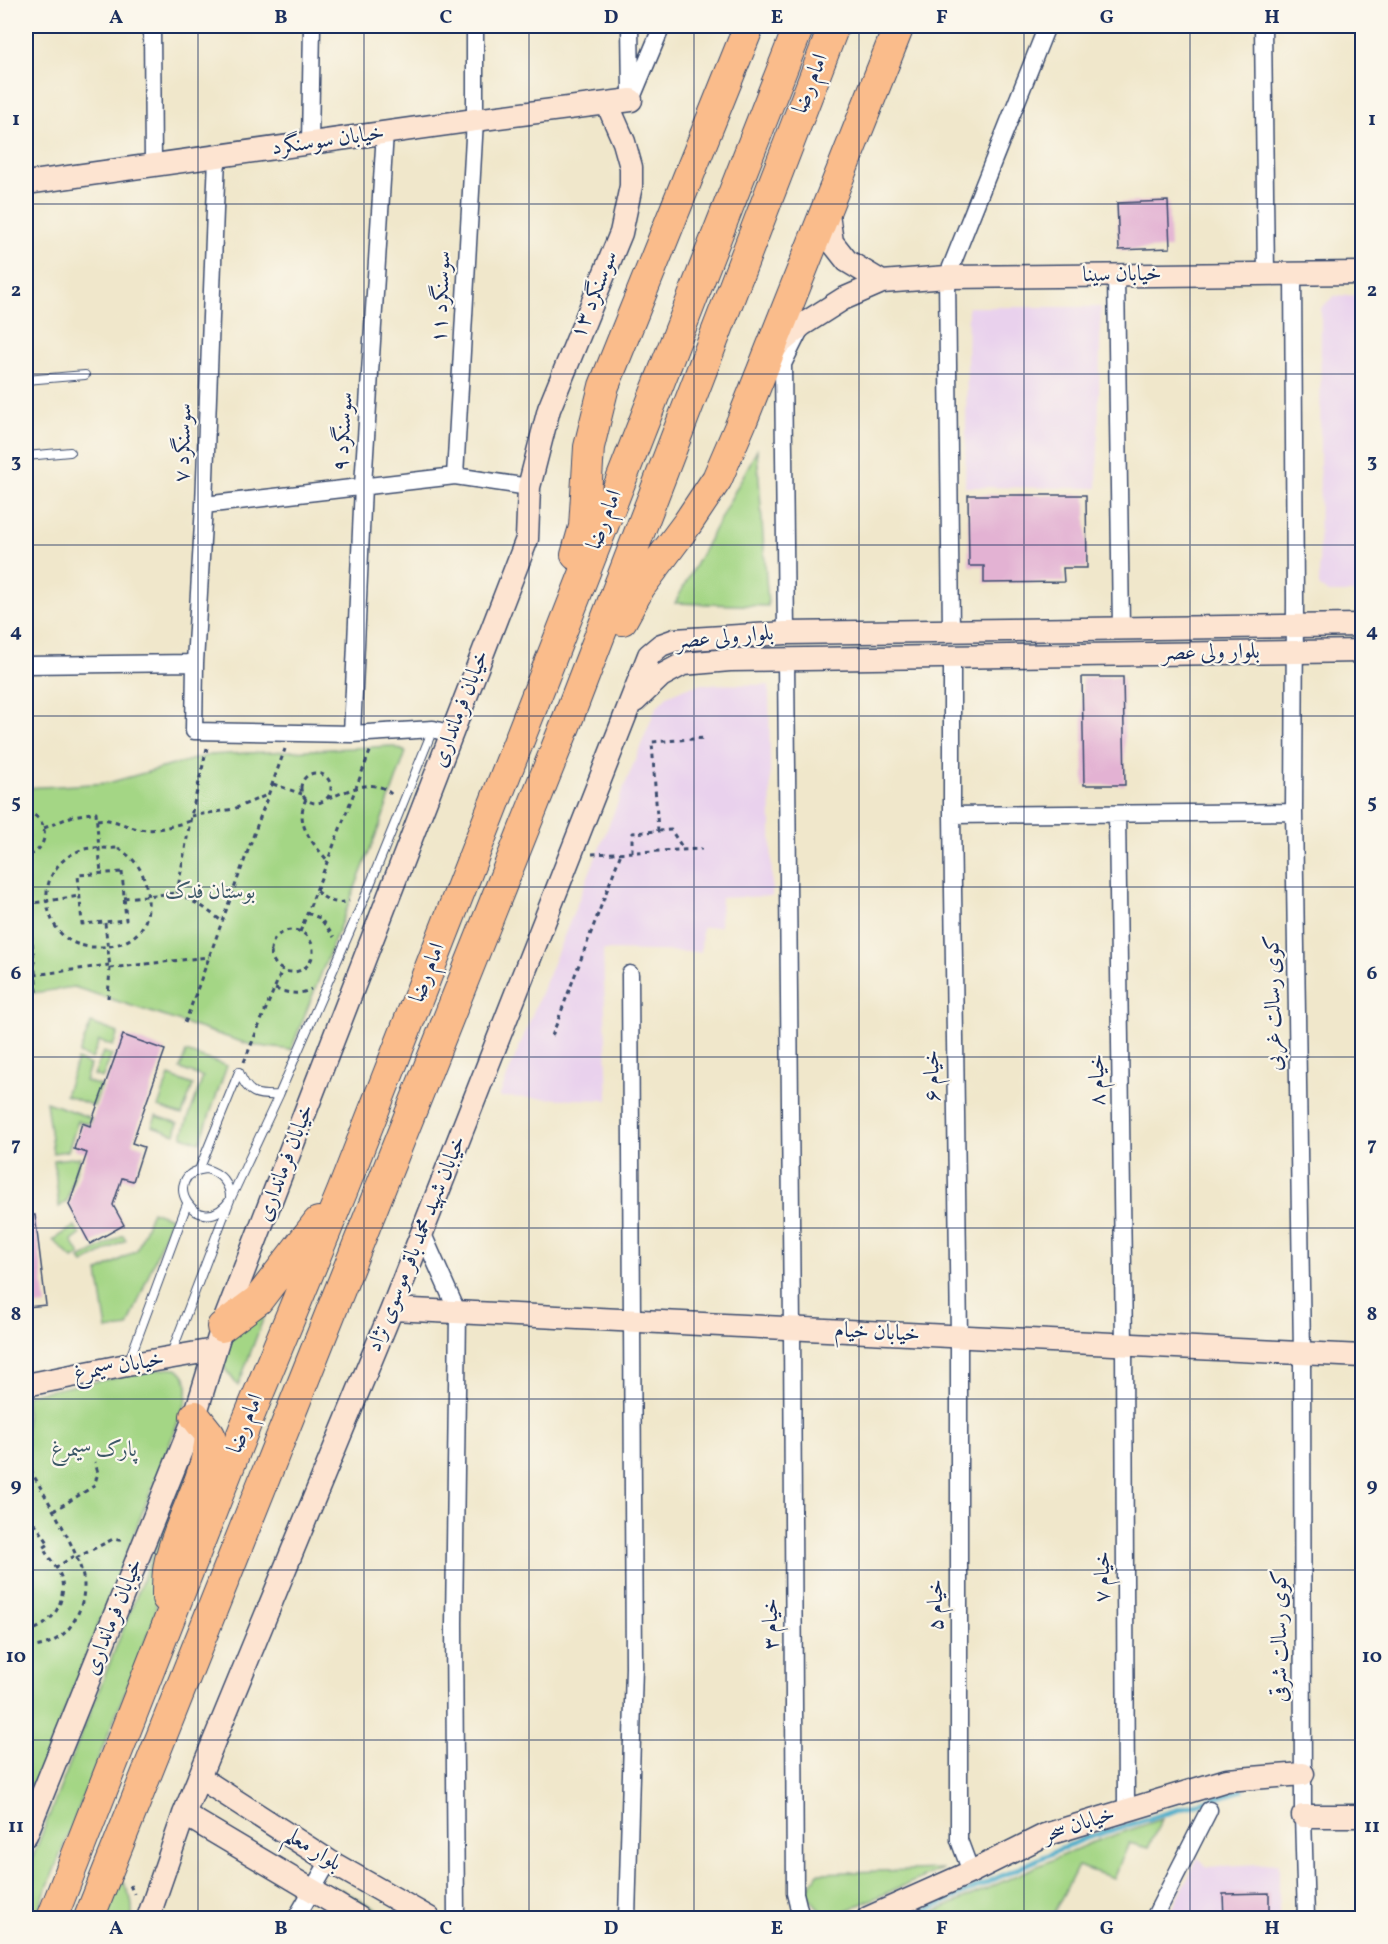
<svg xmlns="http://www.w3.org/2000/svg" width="1388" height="1944" font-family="Vollkorn,Amiri,serif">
	<rect width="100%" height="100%" fill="#fbf7ec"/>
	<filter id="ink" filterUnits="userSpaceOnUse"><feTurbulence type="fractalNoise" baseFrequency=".0167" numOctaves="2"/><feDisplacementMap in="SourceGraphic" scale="12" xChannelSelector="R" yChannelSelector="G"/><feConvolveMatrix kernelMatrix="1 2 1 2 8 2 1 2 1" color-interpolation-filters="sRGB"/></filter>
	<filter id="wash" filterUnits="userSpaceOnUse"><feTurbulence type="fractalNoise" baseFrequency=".008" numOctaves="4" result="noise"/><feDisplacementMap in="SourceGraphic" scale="24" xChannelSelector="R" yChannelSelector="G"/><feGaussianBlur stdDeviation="1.35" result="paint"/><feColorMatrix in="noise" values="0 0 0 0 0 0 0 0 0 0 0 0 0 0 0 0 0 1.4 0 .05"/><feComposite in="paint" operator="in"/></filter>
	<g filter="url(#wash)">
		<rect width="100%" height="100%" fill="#f0e7cb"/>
		<path fill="#e9d1ed" d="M1362,295V593H1328L1319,586L1321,308L1334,296Z
			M968,307H1101L1097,488L965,487Z
			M703,684L769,685L772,896L721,898L720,926L702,928L701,952L603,950L608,1100L499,1097L656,708L667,696L685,688Z
			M1198,1857L1206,1867L1279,1863V1918H1168Z"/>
		<path fill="#a4d685" stroke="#608272" stroke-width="1.5" d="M757,450L768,606L675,603Z
			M392,746L406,752L381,822L291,1050L251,1045L74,987L26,994V788L108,783L209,755Z
			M91,1023L118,1033L113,1046L99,1041L92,1059L79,1054Z
			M103,1052L112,1055L102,1078L94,1075Z
			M186,1052L227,1066L200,1142L182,1136L203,1077L180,1069Z
			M77,1060L90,1065L85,1081L101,1086L94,1106L65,1095Z
			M169,1076L193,1085L182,1115L158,1107Z
			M46,1102L91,1118L89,1124L78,1121L68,1151L53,1153Z
			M156,1116L178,1123L175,1134L152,1126Z
			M80,1157L67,1201L59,1207L54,1160Z
			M152,1211L171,1218L128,1327L107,1330L98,1272L137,1250Z
			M75,1226L80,1235L72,1241L80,1255L73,1259L53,1240Z
			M123,1235L126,1240L83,1263L80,1259Z
			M268,1306L238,1386L223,1366L232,1337Z
			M160,1369C165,1369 172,1368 176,1369C189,1374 188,1391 186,1402L26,1808V1395Z
			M194,1457L160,1583L154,1619L35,1918H26V1874L189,1463Z
			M1162,1819L1148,1848L1129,1843L1114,1878L1078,1866L1051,1918H920L1088,1844Z
			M943,1869L828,1918H826L806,1893L818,1873Z
			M118,1874C129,1893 133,1896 132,1918H101Z
			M338,1889L342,1890L392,1918H375L335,1896V1890Z"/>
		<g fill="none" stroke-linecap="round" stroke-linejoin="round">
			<path stroke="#4badca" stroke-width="5" d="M909,1918L1083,1839L1242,1790"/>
		</g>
		<g id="blocks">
			<path fill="#e3b2d3" d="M1168,201L1170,248L1119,250L1117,203Z
				M968,495H1086L1087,568H1063L1064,582L984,583V566H969Z
				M1082,677H1123L1125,785H1084Z
				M123,1035L165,1050L132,1143L144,1147L133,1181L122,1178L113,1205L124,1225L90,1244L69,1205L87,1153L74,1149L82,1123L90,1126Z
				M26,1215H35L46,1305L27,1307Z
				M1269,1893V1918H1224L1223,1894Z"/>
		</g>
	</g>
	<g filter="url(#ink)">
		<use href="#blocks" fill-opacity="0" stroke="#3b4b6e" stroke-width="1.5"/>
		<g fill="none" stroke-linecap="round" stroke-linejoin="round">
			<defs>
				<path id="lane" d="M26,380L85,375
					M26,456L70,452
					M206,1169C221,1173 231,1185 230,1200C199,1244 156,1174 206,1169Z
					M199,1170L239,1072C248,1095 257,1096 279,1095
					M171,1354L230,1200L279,1095L367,892L433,729
					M129,1361L187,1204"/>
				<path id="street" d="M152,26L153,165
					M630,26L631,93
					M1263,26L1266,274
					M631,100L662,26
					M310,143L312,26
					M217,156L204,505L195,663L194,731L352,734L433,729L451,734
					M1293,274L1295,601L1294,812L1302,1353L1303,1816L1306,1918
					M1116,275L1121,628
					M455,476L475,120V26
					M204,505L455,476L529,487
					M951,630L947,277L1047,26
					M786,633L783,364L799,332
					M952,657V815L959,1337V1840L971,1872
					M786,660L792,1329L795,1893L801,1918
					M26,665L195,663
					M352,734L363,486L385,132
					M1117,814L1124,1345L1126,1809
					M952,815L1294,812
					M422,1232L458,1313L454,1624L456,1918
					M296,1918L329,1861
					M627,1918L634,1667L630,974
					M1154,1918L1209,1810"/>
				<path id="secondary" d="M26,183L475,120L631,100
					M827,207L832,242L847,261L882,282
					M770,352L802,325L843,299L882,282L947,277L1362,273
					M635,701L661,676L683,664L730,660L1362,651
					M392,1309L1362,1356
					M26,1385L127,1365L214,1350
					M199,1777L329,1861L429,1918
					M184,1814L359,1918
					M1303,1816H1362
					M26,1835L195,1416L222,1327L527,539L529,487L549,409L621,233L631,186V167L624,142L607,103
					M148,1918L184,1814L392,1309L649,655L661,645L675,640L786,633L1362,625
					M868,1918L971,1872L1045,1835L1227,1780L1303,1774"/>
				<path id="highway" d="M576,555L584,527L589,447L604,386L749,26
					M622,620L640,587L687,524L717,479L742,421L899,26
					M222,1327L258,1300L318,1222
					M167,1598C167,1584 167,1569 171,1556C182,1515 207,1478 210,1435L195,1416
					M52,1918L246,1424L342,1192L799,26
					M89,1918L565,726L834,26"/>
			</defs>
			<use href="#lane" stroke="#3b4b6e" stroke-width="10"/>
			<use href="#street" stroke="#3b4b6e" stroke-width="19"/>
			<use href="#secondary" stroke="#3b4b6e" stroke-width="25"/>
			<use href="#highway" stroke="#3b4b6e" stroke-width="32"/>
			<path stroke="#3b4b6e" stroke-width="3" stroke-dasharray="4.5 4.5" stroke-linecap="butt" d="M301 788a15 15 0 1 1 30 0a15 15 0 1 1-30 0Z
				M273,784L302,794
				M328,798C350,791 375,775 393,796
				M306,799C294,824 312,842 327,860
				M26,812C51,817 50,851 26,856
				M191,816L234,809L267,795
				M97,820C111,818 120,824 134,828C152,833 172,826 190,821
				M44,828L73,816L96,812L101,874
				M658,831L652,742L706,738
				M118,848C135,859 144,870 147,891C153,927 135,945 100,947C79,948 62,941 52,920C39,891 51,861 81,850C92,846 106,849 118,848Z
				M632,852V833L671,830L684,850
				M592,854L702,849
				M122,872L126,920L82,924L78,875Z
				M26,880L37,992
				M316,891C326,900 335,905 349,901
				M177,893L191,816L207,748
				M124,898L177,893L203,907L223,922
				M27,904L79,896
				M307,913L320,918L334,937
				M105,923L110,968L108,998
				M271 951a21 21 0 1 1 42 0a21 21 0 1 1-42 0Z
				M300,932L371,749
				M110,968L209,957
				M34,975L109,965
				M275,989C288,993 299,996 311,989
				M185,1023L285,749
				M552,1036L621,853
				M244,1062L282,970
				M26,1462C41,1490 83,1555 84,1585C84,1600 80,1612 72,1624C62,1640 44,1647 26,1648
				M53,1511L94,1486L98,1473L95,1462
				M26,1523L34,1522L49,1544L43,1548C48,1557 58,1568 61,1577C68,1602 50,1629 26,1631
				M76,1558L113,1539L124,1541
				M55,1568L76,1555
				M26,1720L31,1725V1732L26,1743
				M130,1885L134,1894"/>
			<use href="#lane" stroke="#fff" stroke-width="8"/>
			<use href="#street" stroke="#fff" stroke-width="16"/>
			<use href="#secondary" stroke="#fde4d1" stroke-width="22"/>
			<use href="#highway" stroke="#fabc8b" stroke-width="30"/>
		</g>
	</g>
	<path fill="none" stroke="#1b2f5e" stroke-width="1.5" stroke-opacity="0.55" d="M198,26V1918M364,26V1918M529,26V1918M694,26V1918M859,26V1918M1024,26V1918M1190,26V1918M26,204H1362M26,374H1362M26,545H1362M26,716H1362M26,887H1362M26,1057H1362M26,1228H1362M26,1399H1362M26,1570H1362M26,1740H1362"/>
	<g text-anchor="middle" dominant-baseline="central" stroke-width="4.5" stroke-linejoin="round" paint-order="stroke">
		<g font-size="22" fill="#1b2f5e" stroke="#fbf7ec">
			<text transform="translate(811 84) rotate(-69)">امام رضا</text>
			<text transform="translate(328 141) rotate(-8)">خیابان سوسنگرد</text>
			<text transform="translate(1122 275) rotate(-1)">خیابان سینا</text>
			<text transform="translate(595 295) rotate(-68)">سوسنگرد ۱۳</text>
			<text transform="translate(442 297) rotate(-87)">سوسنگرد ۱۱</text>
			<text transform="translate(344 432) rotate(-86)">سوسنگرد ۹</text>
			<text transform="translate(184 443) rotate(-88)">سوسنگرد ۷</text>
			<text transform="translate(605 520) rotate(-69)">امام رضا</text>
			<text transform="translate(725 638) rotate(-5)">بلوار ولی عصر</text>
			<text transform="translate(1211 653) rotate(-1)">بلوار ولی عصر</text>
			<text transform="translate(461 709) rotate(-69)">خیابان فرمانداری</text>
			<text transform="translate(428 973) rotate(-69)">امام رضا</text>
			<text transform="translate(1274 1003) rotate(-91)">کوی رسالت غربی</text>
			<text transform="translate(933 1076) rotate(-91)">خیام ۶</text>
			<text transform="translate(1098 1080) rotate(-91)">خیام ۸</text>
			<text transform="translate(286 1163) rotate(-69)">خیابان فرمانداری</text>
			<text transform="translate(417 1244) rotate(-68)">خیابان شهید محمد باقر موسوی نژاد</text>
			<text transform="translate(877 1333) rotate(3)">خیابان خیام</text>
			<text transform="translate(119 1367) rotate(-10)">خیابان سیمرغ</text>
			<text transform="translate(246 1424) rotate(-68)">امام رضا</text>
			<text transform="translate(1103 1577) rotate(-90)">خیام ۷</text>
			<text transform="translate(936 1605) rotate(-90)">خیام ۵</text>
			<text transform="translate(114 1617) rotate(-68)">خیابان فرمانداری</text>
			<text transform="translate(771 1624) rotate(-90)">خیام ۳</text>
			<text transform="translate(1280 1636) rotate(-90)">کوی رسالت شرقی</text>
			<text transform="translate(1079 1825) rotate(-18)">خیابان سحر</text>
			<text transform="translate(313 1850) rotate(32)">بلوار معلم</text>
		</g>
		<g font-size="22" fill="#3d5968" stroke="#fbf7ec">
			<text x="210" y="892">بوستان فدک</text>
			<text x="94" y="1450">پارک سیمرغ</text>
		</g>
	</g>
	<rect width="1388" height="1944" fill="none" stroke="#fbf7ec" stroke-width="66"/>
	<rect x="33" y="33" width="1322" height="1878" fill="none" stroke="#1b2f5e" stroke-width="2"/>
	<g font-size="20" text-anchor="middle" font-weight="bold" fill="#1b2f5e">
		<text x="116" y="23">A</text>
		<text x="281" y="23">B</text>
		<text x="446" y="23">C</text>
		<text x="611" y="23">D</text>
		<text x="777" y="23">E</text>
		<text x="942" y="23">F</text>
		<text x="1107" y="23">G</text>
		<text x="1272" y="23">H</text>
		<text x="16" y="125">1</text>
		<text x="1372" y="125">1</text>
		<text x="16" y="296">2</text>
		<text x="1372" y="296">2</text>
		<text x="16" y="467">3</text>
		<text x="1372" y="467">3</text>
		<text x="16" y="637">4</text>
		<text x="1372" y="637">4</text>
		<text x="16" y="808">5</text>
		<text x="1372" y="808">5</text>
		<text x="16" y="979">6</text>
		<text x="1372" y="979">6</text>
		<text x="16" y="1150">7</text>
		<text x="1372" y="1150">7</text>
		<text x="16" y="1320">8</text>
		<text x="1372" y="1320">8</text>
		<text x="16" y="1491">9</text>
		<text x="1372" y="1491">9</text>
		<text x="16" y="1662">10</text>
		<text x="1372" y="1662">10</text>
		<text x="16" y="1832">11</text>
		<text x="1372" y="1832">11</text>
		<text x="116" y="1934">A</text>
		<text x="281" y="1934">B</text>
		<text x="446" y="1934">C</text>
		<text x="611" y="1934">D</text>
		<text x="777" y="1934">E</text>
		<text x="942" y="1934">F</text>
		<text x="1107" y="1934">G</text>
		<text x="1272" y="1934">H</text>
	</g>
</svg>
